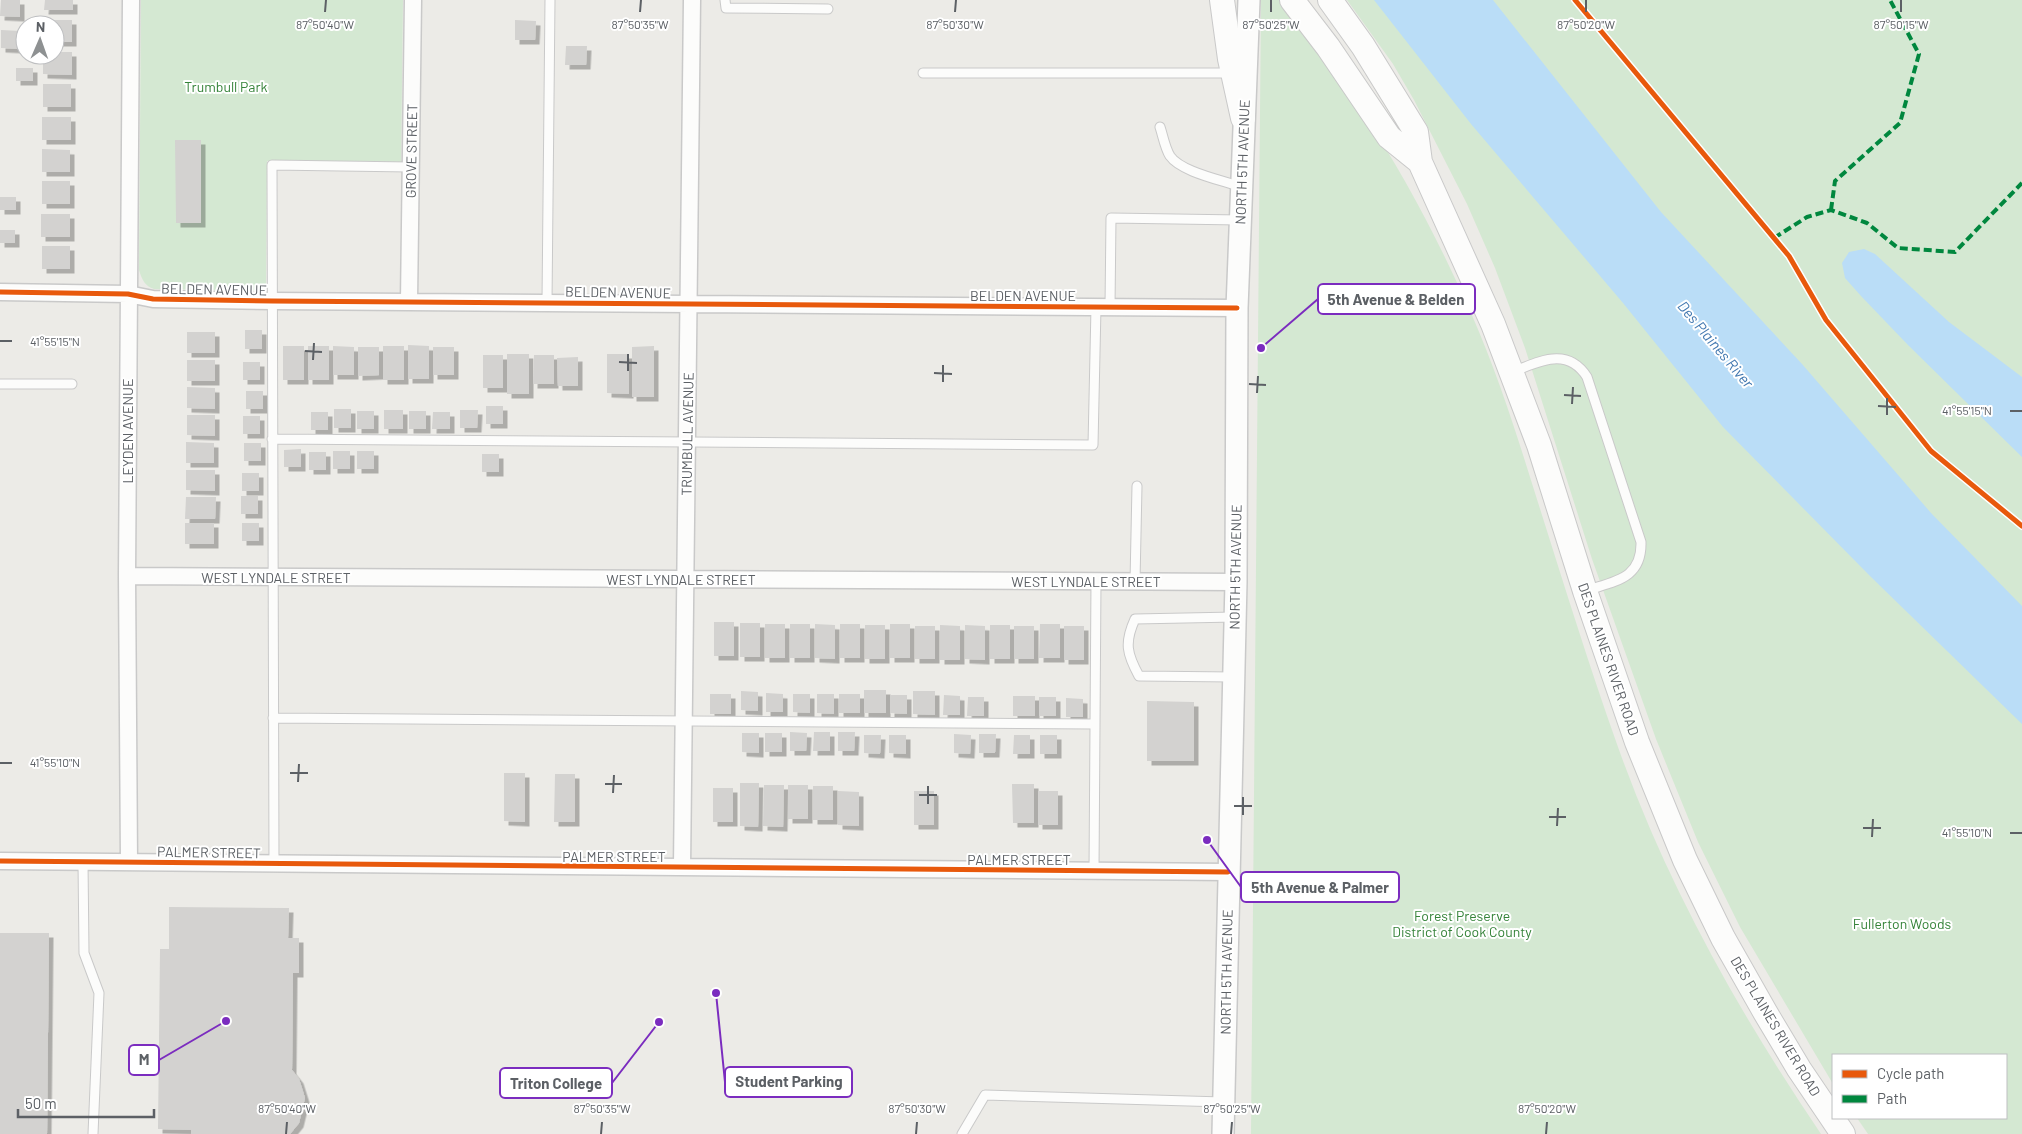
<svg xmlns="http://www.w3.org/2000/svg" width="2022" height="1134" font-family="Barlow,sans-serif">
	<defs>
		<filter id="shadow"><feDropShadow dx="4.5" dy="4.5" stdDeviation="0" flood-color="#0004"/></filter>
	</defs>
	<rect width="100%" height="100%" fill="#ecebe7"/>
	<path fill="#d4e8d2" d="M141,0H403L401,162L267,161L266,291L154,289C145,286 142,280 139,270Z
		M1261,0H1279C1306,37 1336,74 1362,112C1405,175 1440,244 1471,313C1497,372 1516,432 1535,493C1562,578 1588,663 1618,747C1667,885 1739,1013 1821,1134H1251Z
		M1347,0H2022V1134H1868L1857,1118H2006V1055H1833V1084L1740,927L1698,842L1656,739L1592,559L1525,348L1495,268L1467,204L1414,100L1393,64Z"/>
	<path fill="#baddf7" d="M1374,0H1493L1661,212L1802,364L1931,513L2022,606V724L1870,576L1723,427L1623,303L1471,124Z
		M1864,249L1875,254L1949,322L2022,377V457L1908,345L1861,296L1845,278L1842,263L1849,252Z"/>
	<path fill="#d3d2d0" filter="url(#shadow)" d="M1,0H20V17L0,16Z
		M45,0H73V10H44Z
		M43,20H72V42H55V25H43Z
		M515,20L536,21L535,40H515Z
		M1,30L21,31L20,49L1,48Z
		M566,46H587L586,65H565Z
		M55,52H72V75L43,74V55H55Z
		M16,68H33V81H16Z
		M43,84H71V107H43Z
		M42,117H71V140H42Z
		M175,140H201V223H176Z
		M42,149L70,150V172H42Z
		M42,181H70V204H42Z
		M0,197H16V210H0Z
		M41,214H70V237H41Z
		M0,230H15V243H0Z
		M42,246H70V269H42Z
		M245,330H262V349H245Z
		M187,332H215V353H187Z
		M408,345L429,346V379H408Z
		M283,346H304V380H283Z
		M308,346H329V380H308Z
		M333,346L354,347V375H333Z
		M383,346H404V380H383Z
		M654,346V397H632V347Z
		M358,347H379V375L358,376Z
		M433,347H454V375H433Z
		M507,354H529V394H507Z
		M607,354H629V394L607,393Z
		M483,355H503V388H483Z
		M534,355H554V384H533Z
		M578,357V386H558L557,358Z
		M187,360H215V381H187Z
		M243,362H260V380H243Z
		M187,387L215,388V409L187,408Z
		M246,391H263V409H246Z
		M486,406H503V424H486Z
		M334,409H351V428H334Z
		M384,410H403V429H384Z
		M460,410H478L477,428H460Z
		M357,411H374V429H357Z
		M409,411H426V429H409Z
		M311,412H328V430H311Z
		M433,412H450V429H432Z
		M187,415H215V436L187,435Z
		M243,416H260V434H243Z
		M186,442L214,443V463H186Z
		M244,443H261V461H244Z
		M301,449V467H284V450Z
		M333,451H350V469H333Z
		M357,451H374V469H357Z
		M309,452H326V470H309Z
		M482,454H499V472H482Z
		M186,470H215V491L186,490Z
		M242,473H259V491H242Z
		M241,496H258V514H241Z
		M186,497H216L215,519H185Z
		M185,523H214V544H185Z
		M242,523H259V541H242Z
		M714,622H734V656H714Z
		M740,623H760V657H740Z
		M765,624H785V658H765Z
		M790,624H810V658H790Z
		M815,624L835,625V659L815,658Z
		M840,624H860V658H840Z
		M890,624H910V658H890Z
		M1040,624H1060V658H1039Z
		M865,625H885V659H865Z
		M940,625L960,626V660H940Z
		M965,625L985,626V660L965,659Z
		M990,625H1010V659H990Z
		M915,626H935V659H915Z
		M1014,626H1034V659H1014Z
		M1064,626H1084V660H1064Z
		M864,690H886V713H864Z
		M741,691L758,692V711L741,710Z
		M913,691H935V715L913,714Z
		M766,693L783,694V712H766Z
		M710,694H731V714H710Z
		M793,694H810V713L793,712Z
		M817,694H834V714L817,713Z
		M839,694H860V713H839Z
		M890,695H907V714L890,713Z
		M944,695L960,696V715H943Z
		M1013,696H1035V716H1013Z
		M968,697H984V716H967Z
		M1039,697H1056V716H1039Z
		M1066,698L1083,699V717H1066Z
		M1147,701L1194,702V761H1147Z
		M790,732L807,733L806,751H790Z
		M814,732H830V751H813Z
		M838,732H855L854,751H838Z
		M742,733H759V753L742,752Z
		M765,733H782V752H765Z
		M954,734L971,735L970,754L954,753Z
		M979,734H996L995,753H979Z
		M864,735H881L880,754L864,753Z
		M889,735H906V754L889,753Z
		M1014,735H1030V754H1013Z
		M1040,735H1057V754H1040Z
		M504,773H525V822L504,821Z
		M555,774H575V822H554Z
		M740,783H759L758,827L740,826Z
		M1012,784H1034V823H1013Z
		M764,785H784L783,827L763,826Z
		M788,785H808V819H788Z
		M813,786H833V820H813Z
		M713,788H733V822H713Z
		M838,791L859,792V826L838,825Z
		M914,791H934V825H914Z
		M1038,791H1058V825H1038Z
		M169,907L289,908L288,938H299V973H293L292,1070L299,1079L305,1098L299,1123L290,1134H191V1130L158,1129L160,949H169Z
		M0,933H49L47,1134H0Z"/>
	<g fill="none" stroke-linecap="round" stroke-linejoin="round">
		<defs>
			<path id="service" d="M725,0L726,8L828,9
				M923,73H1232
				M1160,127C1163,136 1165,148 1170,156C1181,172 1222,180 1241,187
				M547,302L550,0
				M1110,307L1111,218L1240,220
				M1512,372C1539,362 1567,346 1587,377L1641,542C1642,579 1615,581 1585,591
				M0,384H72
				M272,439L1093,445L1096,307
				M1135,582L1137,486
				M1233,677L1139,676C1127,654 1124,643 1135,619L1235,617
				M273,718L1094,724
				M83,862L84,953L99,993L93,1134
				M274,864L272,165L410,167
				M1094,871L1096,581
				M962,1134L985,1095L1223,1102"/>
			<path id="minor" d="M0,292L128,294L153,299L272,301L1237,308
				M409,301L413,0
				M127,576L1236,582
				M0,861L1228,872
				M129,862L127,576L131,0
				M682,867L692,0"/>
			<path id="tertiary" d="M1223,1134L1236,582L1237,308L1249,0"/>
			<path id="secondary" d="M1222,0L1230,59L1243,118
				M1292,0L1328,47L1389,137L1420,162
				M1330,0L1363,46L1416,132L1420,162L1493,324L1539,445L1585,591L1637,742L1685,860L1723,938L1765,1012L1799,1069L1843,1134"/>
		</defs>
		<use href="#service" stroke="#c9c9c9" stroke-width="11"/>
		<use href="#minor" stroke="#c9c9c9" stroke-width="19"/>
		<use href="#tertiary" stroke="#c9c9c9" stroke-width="24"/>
		<use href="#secondary" stroke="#c9c9c9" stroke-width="26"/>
		<use href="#service" stroke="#fcfcfb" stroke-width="9"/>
		<use href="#minor" stroke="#fcfcfb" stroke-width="16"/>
		<use href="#tertiary" stroke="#fcfcfb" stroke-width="21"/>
		<use href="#secondary" stroke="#fcfcfb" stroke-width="24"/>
		<path stroke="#00873e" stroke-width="4" stroke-dasharray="8 4" stroke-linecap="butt" d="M1831,210L1835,181L1900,123L1919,54L1890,0
			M1774,238L1807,217L1831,210L1867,223L1898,248L1955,252L2022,183"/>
		<defs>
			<path id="cycleway" d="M1575,0L1789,256L1826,320L1931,451L2022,526
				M0,292L128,294L153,299L272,301L1237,308
				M0,861L1228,872"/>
		</defs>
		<use href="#cycleway" stroke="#fff" stroke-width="8"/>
		<use href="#cycleway" stroke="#e8590c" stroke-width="5"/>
	</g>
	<path fill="none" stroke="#5c6065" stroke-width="2" d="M325,12L326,0M640,12L641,0M955,12L956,0M1271,12V0M1586,12V0M1901,12V0M0,341H12M305,351L322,352M313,360L314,343M619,362L637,363M628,371V354M934,373L952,374M943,382V365M1249,384L1266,385M1257,393L1258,376M1564,395L1581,396M1572,404L1573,387M1878,406L1896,407M2010,411H2022M1887,415V398M0,763H12M290,773H308M298,782L299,764M605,784H622M613,793L614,775M919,795H937M928,804V786M1234,806H1252M1243,815V797M1549,817H1566M1557,826L1558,808M1863,828H1881M2010,833H2022M1872,837L1873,819M286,1134L287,1122M601,1134L602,1122M916,1134L917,1122M1231,1134L1232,1122M1546,1134L1547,1122"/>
	<g text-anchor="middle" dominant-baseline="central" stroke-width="4" stroke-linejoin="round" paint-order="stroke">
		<g font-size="14" fill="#358339" stroke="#fff">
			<text x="226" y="86">Trumbull Park</text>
			<text x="1462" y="915">Forest Preserve<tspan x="1462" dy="16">District of Cook County</tspan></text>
			<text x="1902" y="923">Fullerton Woods</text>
		</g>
		<g font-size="14" fill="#5c6065" stroke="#fff">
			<text transform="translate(411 151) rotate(-89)">GROVE STREET</text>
			<text transform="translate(1242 162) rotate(-88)">NORTH 5TH AVENUE</text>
			<text transform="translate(214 289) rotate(1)">BELDEN AVENUE</text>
			<text transform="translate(618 292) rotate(1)">BELDEN AVENUE</text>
			<text x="1023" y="295">BELDEN AVENUE</text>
			<text transform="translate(127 431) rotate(-90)">LEYDEN AVENUE</text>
			<text transform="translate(687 434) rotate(-89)">TRUMBULL AVENUE</text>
			<text transform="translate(1235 567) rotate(-89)">NORTH 5TH AVENUE</text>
			<text x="276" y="577">WEST LYNDALE STREET</text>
			<text x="681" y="579">WEST LYNDALE STREET</text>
			<text x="1086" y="581">WEST LYNDALE STREET</text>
			<text transform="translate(1609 659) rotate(71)">DES PLAINES RIVER ROAD</text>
			<text transform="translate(209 852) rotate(1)">PALMER STREET</text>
			<text x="614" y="856">PALMER STREET</text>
			<text x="1019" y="859">PALMER STREET</text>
			<text transform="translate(1226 972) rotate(-89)">NORTH 5TH AVENUE</text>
			<text transform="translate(1776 1026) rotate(59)">DES PLAINES RIVER ROAD</text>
		</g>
		<g font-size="15" font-style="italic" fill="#4278b0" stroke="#fff">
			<text transform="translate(1716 344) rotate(50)">Des Plaines River</text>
		</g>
	</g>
	<g font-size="12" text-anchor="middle" fill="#5c6065" stroke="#fff" stroke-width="4" stroke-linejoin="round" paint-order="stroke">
		<text x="325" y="29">87°50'40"W</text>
		<text x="640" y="29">87°50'35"W</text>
		<text x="955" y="29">87°50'30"W</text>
		<text x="1271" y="29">87°50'25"W</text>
		<text x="1586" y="29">87°50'20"W</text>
		<text x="1901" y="29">87°50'15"W</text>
		<text x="55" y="346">41°55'15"N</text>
		<text x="1967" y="415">41°55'15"N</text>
		<text x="55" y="767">41°55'10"N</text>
		<text x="1967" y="837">41°55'10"N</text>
		<text x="287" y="1113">87°50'40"W</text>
		<text x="602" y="1113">87°50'35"W</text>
		<text x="917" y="1113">87°50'30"W</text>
		<text x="1232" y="1113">87°50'25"W</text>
		<text x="1547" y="1113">87°50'20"W</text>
	</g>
	<path fill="none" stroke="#7b2cbf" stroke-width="2" d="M1261 348L1318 299M1207 840L1241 887M226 1021L159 1060M716 993L725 1082M659 1022L612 1083"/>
	<g fill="#7b2cbf" stroke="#fff" stroke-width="2">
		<circle cx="1261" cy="348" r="5"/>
		<circle cx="1207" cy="840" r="5"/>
		<circle cx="226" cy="1021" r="5"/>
		<circle cx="716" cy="993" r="5"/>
		<circle cx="659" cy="1022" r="5"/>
	</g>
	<g fill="#fff" stroke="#7b2cbf" stroke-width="2">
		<rect x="1318" y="284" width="157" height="30" rx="5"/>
		<rect x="1241" y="872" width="158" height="30" rx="5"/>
		<rect x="129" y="1045" width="30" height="30" rx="5"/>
		<rect x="725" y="1067" width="127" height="30" rx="5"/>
		<rect x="500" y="1068" width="112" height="30" rx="5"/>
	</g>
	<g font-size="15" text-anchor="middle" font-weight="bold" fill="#5c6065">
		<text x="1396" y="305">5th Avenue &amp; Belden</text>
		<text x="1320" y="893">5th Avenue &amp; Palmer</text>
		<text x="144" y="1065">M</text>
		<text x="789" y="1087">Student Parking</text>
		<text x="556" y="1089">Triton College</text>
	</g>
	<rect x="1832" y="1054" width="175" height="65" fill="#ffffff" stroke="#bebfc1"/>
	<rect x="1842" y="1070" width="25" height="8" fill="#e8590c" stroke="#bebfc1"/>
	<text x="1877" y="1079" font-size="15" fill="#5c6065">Cycle path</text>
	<rect x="1842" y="1095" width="25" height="8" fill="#00873e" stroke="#bebfc1"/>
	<text x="1877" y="1104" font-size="15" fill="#5c6065">Path</text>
	<g transform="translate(40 40) rotate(2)"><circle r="24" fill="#ffffff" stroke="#bebfc1"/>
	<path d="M0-4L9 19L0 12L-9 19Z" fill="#8e9192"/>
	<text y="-8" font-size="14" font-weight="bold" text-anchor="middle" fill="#5c6065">N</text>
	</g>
	<path d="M18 1109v8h136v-8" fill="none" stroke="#5c6065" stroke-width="2.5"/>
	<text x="25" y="1109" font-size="15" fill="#5c6065" stroke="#ffffff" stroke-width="4" paint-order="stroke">50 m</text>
</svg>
